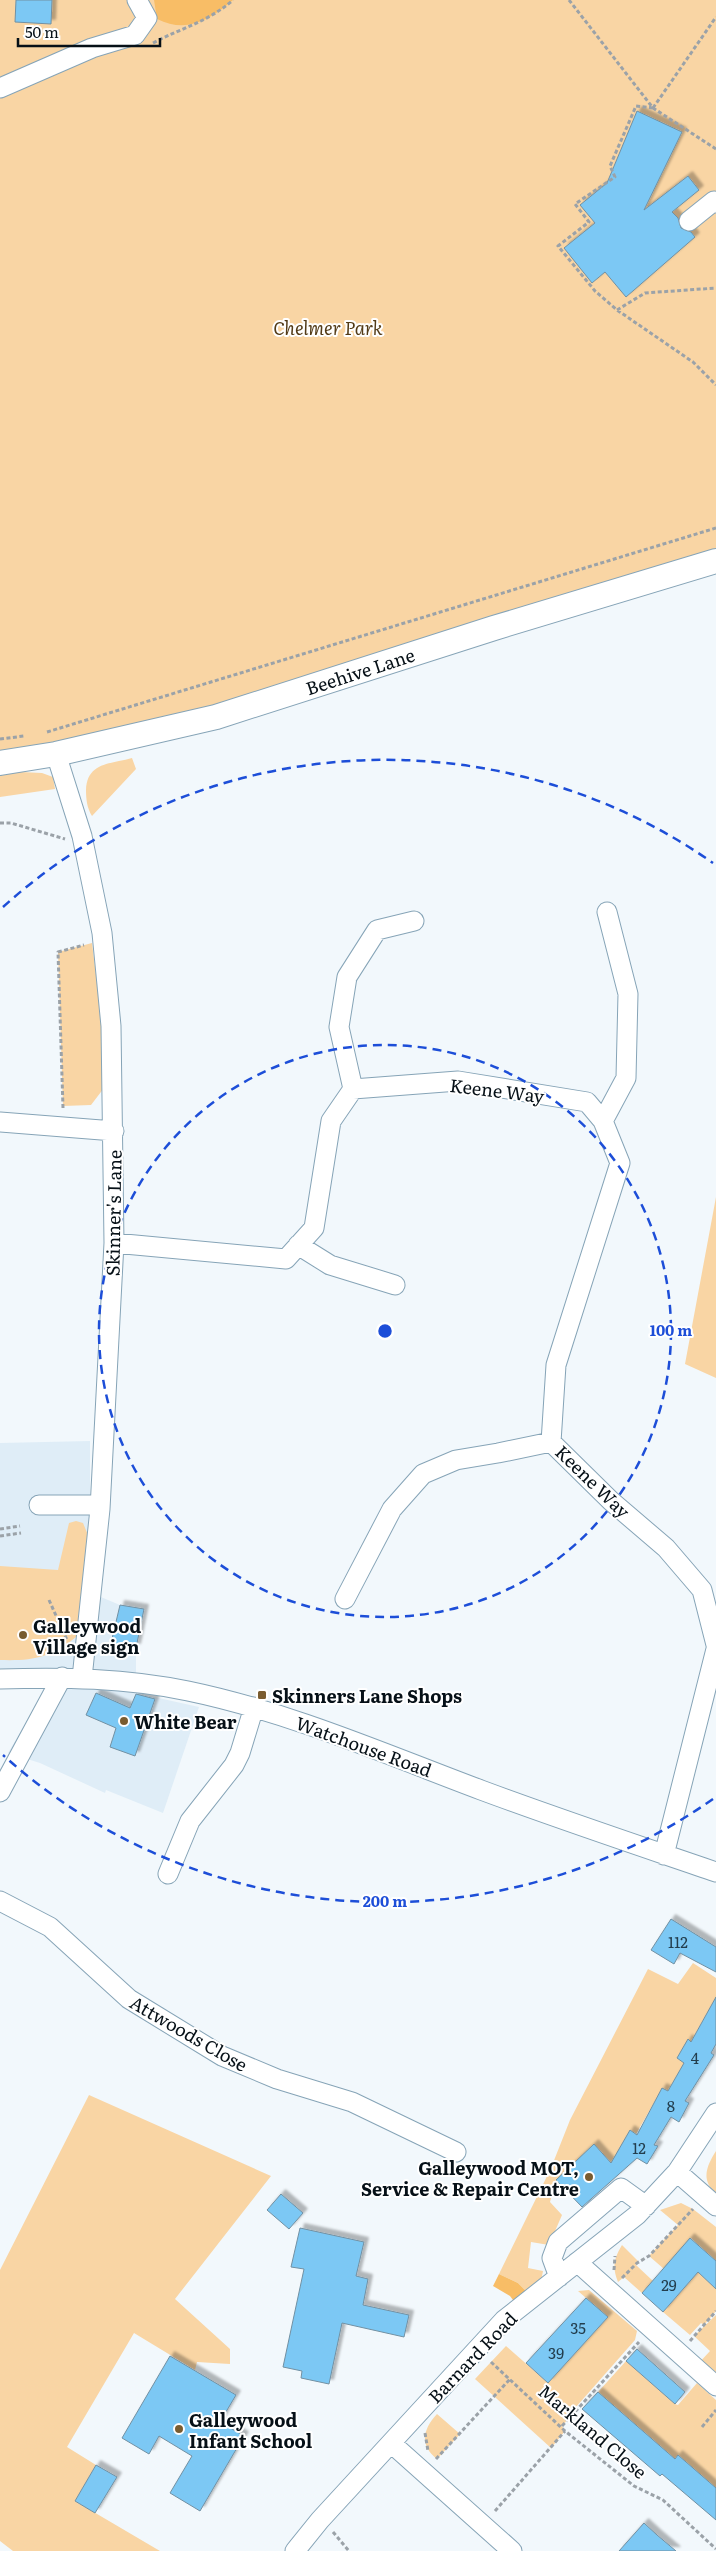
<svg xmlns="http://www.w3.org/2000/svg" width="716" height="2551" font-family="Literata,serif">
	<defs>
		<filter id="shadow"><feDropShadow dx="4.5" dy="-4.5" stdDeviation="1" flood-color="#0004"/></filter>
	</defs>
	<rect width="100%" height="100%" fill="#f2f8fc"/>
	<path fill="#dfedf7" d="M90,1441V1516L84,1590L120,1605L144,1609L136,1648V1693L199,1707L163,1813L106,1790L105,1793L40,1763L8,1753L57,1671L0,1670V1443Z"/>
	<path fill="#f9d5a4" d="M0,0H716V549L211,706L85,737L0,752Z
		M132,758L136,769L92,816C87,808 86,799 86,790C87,762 111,764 132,758Z
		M0,771L42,773L53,777L55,789L0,797Z
		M92,943L101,1015L104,1088L91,1105L63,1106L58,952Z
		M716,1197V1378L685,1364Z
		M76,1521L83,1523L88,1535L76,1637C51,1658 32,1661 0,1660V1566L58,1570L69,1523Z
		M693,1963L716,1978V2020L706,2015L691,2042L688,2040L677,2058L684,2063L668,2091L662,2089L636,2134L630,2131V2155L621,2173L594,2145L556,2180L550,2202L562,2215L549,2245L531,2242L528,2268L543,2271L541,2281L528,2293L518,2283L499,2274L551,2168L570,2120L648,1969L678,1984Z
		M89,2095L271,2176L175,2299L230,2349V2364L197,2362L195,2370L134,2333L67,2447L96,2465L75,2501L160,2551H13L0,2541V2270Z
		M716,2151V2193C700,2181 707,2165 716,2151Z
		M681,2203L693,2209L716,2227V2261L691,2238L664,2269L649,2256L678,2225L660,2210Z
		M622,2245L639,2262L636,2265L653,2281L642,2293L624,2277L618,2282C612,2268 614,2258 622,2245Z
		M698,2272L716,2289V2311L704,2325L701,2323L690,2335L663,2312Z
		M589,2290L637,2331L635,2340L576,2407L577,2409L562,2426L565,2431L551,2448L475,2379L506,2346L548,2383L608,2317L578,2291Z
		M716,2315V2379L698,2364L710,2351L694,2336Z
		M626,2361L675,2404L678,2405L697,2383L716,2400V2488L678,2455L675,2459L598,2392Z
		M437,2414L460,2434L437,2459C419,2445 423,2429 437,2414Z"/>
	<path fill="#f8bd66" d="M154,0H233C209,20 187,34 157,19Z
		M499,2274L518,2283L528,2293L516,2304L510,2296L493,2286Z"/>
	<path fill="#7bc8f4" stroke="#7290a2" filter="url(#shadow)" d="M16,0H52L51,24L15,22Z
		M637,111L682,132L644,210L688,176L699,190L672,212L678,218L681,228L691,232L695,237L626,297L605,272L592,283L564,248L595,223L580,205L607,183Z
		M120,1605L144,1609L136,1648L111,1643Z
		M96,1693L130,1708L136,1694L155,1699L135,1756L110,1747L116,1728L86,1715Z
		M671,1919L716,1947V1972L680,1953L674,1964L651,1950Z
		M716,1997V2044L711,2053L714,2055L685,2101L689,2103L679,2122L671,2117L654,2145L658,2146L647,2164L637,2158L582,2207L556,2180L594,2144L611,2163L630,2130L637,2135L662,2088L668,2091L684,2063L677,2058L688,2039L691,2042Z
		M281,2194L303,2213L289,2229L267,2210Z
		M300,2228L364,2242L356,2276L368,2279L363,2305L409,2315L404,2337L342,2323L329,2384L301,2378L302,2371L283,2367L304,2269L291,2267Z
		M690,2238L716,2261V2289L698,2272L663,2312L642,2293Z
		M586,2298L608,2317L548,2383L526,2363Z
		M637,2349L685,2392L675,2404L626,2361Z
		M170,2356L236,2395L220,2422L244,2436L200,2511L170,2493L192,2456L159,2436L149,2454L122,2438Z
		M598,2392L675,2459L678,2455L716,2488V2520L662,2474L660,2476L582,2409Z
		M96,2465L117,2477L95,2513L75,2501Z
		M644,2523L657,2535L676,2551H619Z"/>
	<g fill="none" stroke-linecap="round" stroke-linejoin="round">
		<defs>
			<path id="minor" d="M0,88L92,48L135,35L147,18L137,0
				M689,221L714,201L716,203
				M56,754L82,836L102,933L111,1026L114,1243L100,1509L82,1678
				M607,912L628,994L626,1078L603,1121L620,1163L556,1365L551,1442L611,1501L666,1548L702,1590L716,1645
				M353,1089L458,1081L587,1102L603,1121
				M0,1122L114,1131
				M114,1243L286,1259L314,1228L331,1121L353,1089L339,1027L347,977L377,930L414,921
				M298,1245L330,1265L395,1285
				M39,1505H100
				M345,1599L392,1509L423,1474L456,1460L498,1453L551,1442
				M0,1679C63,1677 126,1678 188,1691C289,1712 385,1754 481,1790C559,1819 637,1845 716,1872
				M0,1792L62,1677
				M664,1855L716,1649
				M168,1874L190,1821L234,1765L240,1753L254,1707
				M0,1901L50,1927L129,1999L222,2056L277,2079L352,2102L456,2152
				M677,2172L716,2206
				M577,2262L716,2386
				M559,2277L552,2258L558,2242L621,2188L646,2206
				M391,2443L512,2551
				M295,2551L320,2520L504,2320L637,2215L677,2172L716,2113"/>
			<path id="major" d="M0,763L56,754L216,717L494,628L716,561"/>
		</defs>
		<use href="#minor" stroke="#86a4b7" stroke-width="21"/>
		<use href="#major" stroke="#86a4b7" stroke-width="26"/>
		<path stroke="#9ba2a8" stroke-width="3" stroke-dasharray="4 2.5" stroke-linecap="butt" d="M569,0L653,108L716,149
			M153,43C181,28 208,22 233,0
			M653,108L636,106L610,166L615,177L575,204L589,222L558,246L595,291L617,310L693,362L716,385
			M653,108L716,17
			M617,310L645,293L716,288
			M47,732L716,528
			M0,739L24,736
			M0,823H11L65,839
			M63,1108L58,952L84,945
			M0,1529L20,1526
			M0,1536L21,1533
			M49,1600L67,1640
			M614,2270L615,2256
			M622,2278L637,2263L649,2256L693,2209
			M690,2341L716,2311
			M491,2362L565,2431L634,2486L663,2500L716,2549
			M562,2426L639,2342
			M702,2427L716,2410
			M425,2433L428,2451
			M436,2459L510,2379
			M495,2511L565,2431
			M333,2532L349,2551"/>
		<use href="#minor" stroke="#fff" stroke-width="19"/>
		<use href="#major" stroke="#fff" stroke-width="24"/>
	</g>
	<g fill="none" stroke="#1d4ed8" stroke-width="2.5" stroke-dasharray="9 6">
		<circle cx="385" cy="1331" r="286"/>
		<path d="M713 1799A571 571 0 0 1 3 1755M3 907A571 571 0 0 1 713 863"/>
	</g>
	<g fill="#795c30" stroke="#fff" stroke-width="2">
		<circle cx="23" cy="1635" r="5"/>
		<rect x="257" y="1690" width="10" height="10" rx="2.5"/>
		<circle cx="124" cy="1721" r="5"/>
		<circle cx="589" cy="2177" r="5"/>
		<circle cx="179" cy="2429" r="5"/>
	</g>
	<g text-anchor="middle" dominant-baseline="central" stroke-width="4" stroke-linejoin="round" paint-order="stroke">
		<g font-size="15" fill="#233e4e">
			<text x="678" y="1941">112</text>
			<text x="695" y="2057">4</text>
			<text x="671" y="2105">8</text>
			<text x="639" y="2147">12</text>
			<text x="669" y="2284">29</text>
			<text x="578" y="2327">35</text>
			<text x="556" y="2352">39</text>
		</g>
		<g font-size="18" font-style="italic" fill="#533b17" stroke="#fff">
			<text x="328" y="327">Chelmer Park</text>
		</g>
		<g font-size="18" fill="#061017" stroke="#fff">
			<text transform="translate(360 671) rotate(-18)">Beehive Lane</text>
			<text transform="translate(497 1090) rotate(7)">Keene Way</text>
			<text transform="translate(113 1213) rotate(-89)">Skinner's Lane</text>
			<text transform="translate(593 1481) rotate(44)">Keene Way</text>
			<text transform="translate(364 1746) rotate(20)">Watchouse Road</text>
			<text transform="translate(189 2033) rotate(30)">Attwoods Close</text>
			<text transform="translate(472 2357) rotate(-46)">Barnard Road</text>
			<text transform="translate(593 2431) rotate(40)">Markland Close</text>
		</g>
		<g font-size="18" font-weight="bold" fill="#061017" stroke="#fff" text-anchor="start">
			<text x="33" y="1625">Galleywood<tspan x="33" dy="21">Village sign</tspan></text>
			<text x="272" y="1695">Skinners Lane Shops</text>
			<text x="134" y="1721">White Bear</text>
			<text x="579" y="2167" text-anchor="end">Galleywood MOT,<tspan x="579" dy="21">Service &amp; Repair Centre</tspan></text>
			<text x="189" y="2419">Galleywood<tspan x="189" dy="21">Infant School</tspan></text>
		</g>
	</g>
	<circle cx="385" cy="1331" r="8" fill="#1d4ed8" stroke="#fff" stroke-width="2.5"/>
	<g font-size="15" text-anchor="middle" font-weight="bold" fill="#1d4ed8" stroke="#fff" stroke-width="4" stroke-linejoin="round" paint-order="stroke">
		<text x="671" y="1336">100 m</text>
		<text x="385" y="1907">200 m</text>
	</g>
	<path d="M18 38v8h142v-8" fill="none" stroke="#061017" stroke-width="2.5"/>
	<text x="25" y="38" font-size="15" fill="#061017" stroke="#ffffff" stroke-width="4" paint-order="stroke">50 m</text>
</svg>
